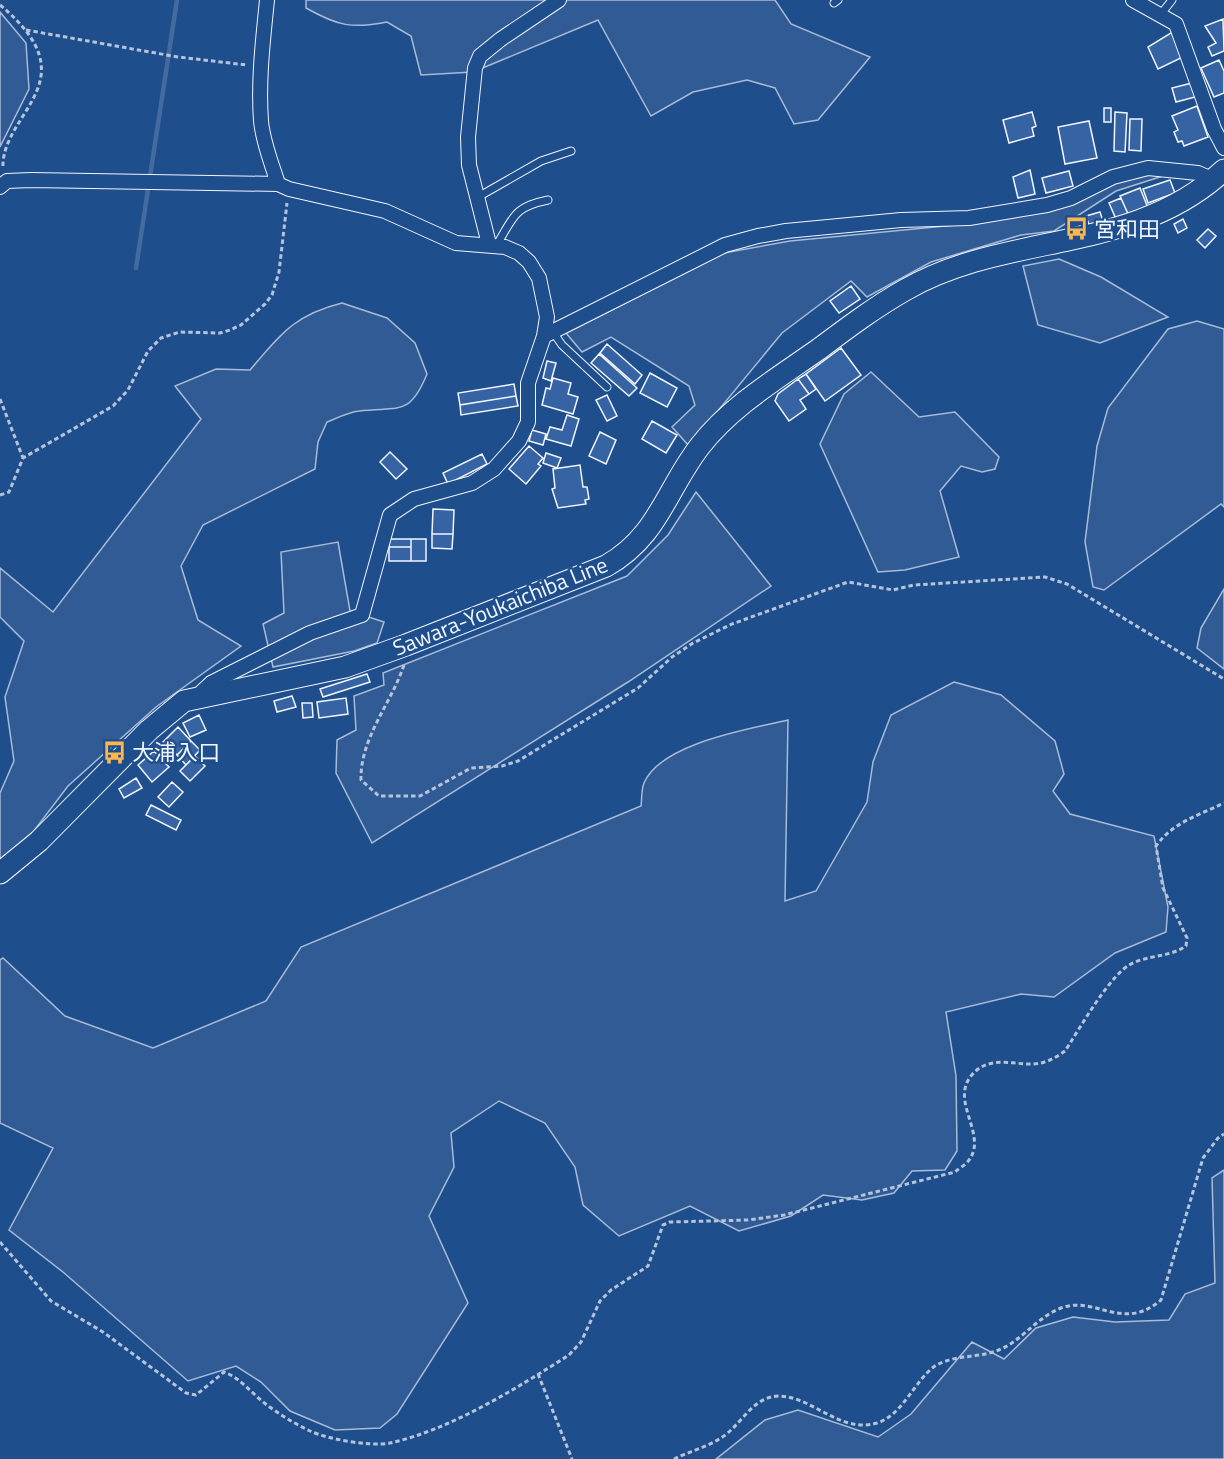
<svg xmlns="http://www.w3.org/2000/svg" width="1224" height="1459" font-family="'Titillium Web','Noto Sans JP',sans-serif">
	<rect width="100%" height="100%" fill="#1f4e8c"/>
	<path fill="#305b95" stroke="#a8bbd7" stroke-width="1.5" d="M306,0H775L791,24L870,57L818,120L794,124L775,88L747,80L693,92L651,116L598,20L473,72L421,75L411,36L387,22C352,29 338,26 306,8Z
		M0,12L26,43L29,89L0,147Z
		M1141,173L1163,176L1116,191L1054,231L1021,235L931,262L867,297L851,281L782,333L689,446L672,427L695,405L689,386L611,337L582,352L566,333L724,253L790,241L966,224Z
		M1059,259L1101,277L1168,317L1100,343L1038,325L1023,266Z
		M342,303L387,318L415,343L427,374C409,418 398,406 359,411C349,412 337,418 327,422L318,442L315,469L203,525L181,566L198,620L241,646L156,707L68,786L30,836L0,859V793L14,761L5,697L24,641L0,617V568L53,612L201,419L175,386L216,369L250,370C281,334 294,315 342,303Z
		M1197,321L1224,329V507L1221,504L1104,590L1093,587L1085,542L1097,446L1108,408L1168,329Z
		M871,372L919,417L955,412L999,457L995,469L982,472L961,466L940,491L959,557L905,570L878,572L820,444L844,394Z
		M696,492L771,586L628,682L372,843L336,773L337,740L356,730L354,696L384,685L383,673L627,576L668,535Z
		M338,542L350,611L384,622L377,643L354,651L273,667L263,624L284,613L281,552Z
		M1224,589V669L1197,648L1201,628Z
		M954,682L1001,695L1055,741L1064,774L1053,791L1070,814L1154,836L1168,907L1166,932L1115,953L1054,997L1021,994L946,1012L956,1076L957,1151L945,1170L912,1171L894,1193L862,1200L823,1195L791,1216L739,1231L690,1206L619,1236L583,1205L575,1167L545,1123L499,1101L451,1133L454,1167L429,1216L468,1303L397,1414L380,1428L335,1430L290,1411L261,1382L236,1366L188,1381L63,1272L9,1230L53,1148L0,1123V960L3,958L65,1016L153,1048L266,1001L301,947L641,806C642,800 641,790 644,783C661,743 750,729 788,720L785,901L816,891L867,802L873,762L891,715Z
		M1224,1170V1459H716L765,1420L798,1410L878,1437L911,1414L972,1342L1004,1359L1036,1328L1073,1317L1115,1322L1169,1320L1185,1294L1215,1283L1212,1178Z"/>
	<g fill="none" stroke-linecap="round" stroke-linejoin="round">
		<path stroke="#446ba0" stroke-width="4.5" d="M136,268L177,0"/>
	</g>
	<path fill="#3563a3" stroke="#f2f6ff" stroke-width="1.5" d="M1223,19L1224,51L1212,56L1208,47L1216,43L1205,26Z
		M1174,31L1185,56L1158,69L1148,47Z
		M1219,60L1224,71V93L1214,97L1201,68Z
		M1192,83L1195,97L1176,102L1172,88Z
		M1197,106L1208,137L1184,146L1182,141L1178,142L1174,132L1178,130L1172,116Z
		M1104,108H1111V122H1104Z
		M1032,112L1036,126L1032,128L1034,136L1009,143L1003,120Z
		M1115,112L1127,113L1125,152L1114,151Z
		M1130,119H1142L1141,151L1129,150Z
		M1089,121L1097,158L1065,164L1058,127Z
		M1030,170L1035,194L1018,198L1013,177Z
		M1069,171L1073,186L1046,193L1042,178Z
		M1170,180L1175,193L1148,203L1143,189Z
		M1140,188L1148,208L1129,216L1120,196Z
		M1121,198L1128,214L1116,219L1109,203Z
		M1100,212L1103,221L1089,225L1086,216Z
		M1183,219L1187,228L1178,233L1174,224Z
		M1208,229L1216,236L1205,248L1197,240Z
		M851,286L860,299L839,313L830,301Z
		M607,344L642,375L635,384L600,353Z
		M841,348L861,375L825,401L806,374Z
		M599,354L637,388L629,396L591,363Z
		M547,361L556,363L551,381L543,378Z
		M650,373L677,388L667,407L640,393Z
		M806,374L816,389L809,394L798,379Z
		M553,378L571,383L568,394L578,397L573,414L542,405L546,388L550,389Z
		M798,379L809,394L800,400L806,409L789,421L775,401L778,394Z
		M514,384L516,396L460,405L458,393Z
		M607,395L617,416L607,421L596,400Z
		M516,396L518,406L461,415L460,405Z
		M567,415L579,419L571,446L546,439L550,427L562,430Z
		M652,421L677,435L666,453L642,439Z
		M532,430L546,434L543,445L529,441Z
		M600,432L616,440L606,464L589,456Z
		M529,446L543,458L538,464L541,466L526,484L509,469Z
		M390,452L407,469L396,479L380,462Z
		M546,453L561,458L557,468L543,463Z
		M482,454L487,464L448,484L443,473Z
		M580,465L583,487H587L589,499L585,500L586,504L558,508L552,489L555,488L553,469Z
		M433,509L454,510L453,534H432Z
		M432,534H453L452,549L432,548Z
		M389,539H411V547H389Z
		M411,539H426V561H411Z
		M389,547H411V561H389Z
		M367,674L370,682L323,697L320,689Z
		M292,696L296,707L277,712L274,701Z
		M346,698L348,714L319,718L317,702Z
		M302,703H312L313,717L303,718Z
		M199,715L206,730L190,737L183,723Z
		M178,727L191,741L177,755L163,742Z
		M191,741L200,750L186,765L177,755Z
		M154,751L169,767L152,782L138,765Z
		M195,756L205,766L190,781L180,771Z
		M136,778L142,788L124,798L119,789Z
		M172,782L183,792L169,807L158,797Z
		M151,805L181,820L176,830L146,815Z"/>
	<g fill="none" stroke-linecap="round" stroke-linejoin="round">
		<defs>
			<path id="service" d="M834,3L838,0
				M1161,14L1172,0
				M478,197L541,161L571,151
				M496,246C514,217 513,207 548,200
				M553,332L562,345L607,387"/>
			<path id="minor" d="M267,0C263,40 258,81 261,121C263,143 272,164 278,184
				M1133,0L1176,24L1214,129L1224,148
				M0,187L7,181L31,180L278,184L289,189L385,211L456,243L505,247L519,253L529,262L539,278L547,317L544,336L528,383V422L519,441L494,469L472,483L414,499L390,515L362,615L310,633L211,683L196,697
				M489,244L469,165L468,137L475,68L480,56L501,39L559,0
				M544,336L725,245L758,236L786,231L901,220L969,218L1047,205L1071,198L1113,177L1148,168L1198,173L1214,180"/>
			<path id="primary" d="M0,873L39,841L149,730L184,701L345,667L406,645L606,566C658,537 666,490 700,446C731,406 778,378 819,349C847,328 875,307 905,290C1007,231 1133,255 1224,170"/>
		</defs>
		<use href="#service" stroke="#f2f6ff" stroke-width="9"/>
		<use href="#minor" stroke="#f2f6ff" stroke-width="16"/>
		<use href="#primary" stroke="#f2f6ff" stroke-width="23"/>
		<path stroke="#b3c4dc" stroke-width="3" stroke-dasharray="4.5 3" stroke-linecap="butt" d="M0,5C93,82 0,112 3,169
			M26,30L178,57L247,65
			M0,399L23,458
			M0,495L9,492L23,458L113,406L128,390L148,351L161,338L180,332L220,333L230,330L241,325L265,304L272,295L279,272L287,203
			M404,665C391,704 360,738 361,780L379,796H420L471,768L502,766L518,761L638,688L672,657L693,643L732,624L848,582L893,590L914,585L1045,577L1067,584L1224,679
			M0,1242L51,1301L103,1332L186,1393L196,1395L224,1372C241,1378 252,1394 267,1405C279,1414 295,1424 310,1431C327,1439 371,1447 390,1443C450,1430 517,1388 569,1355L581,1342L600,1301L611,1290L648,1266L663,1225L670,1222L748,1220L784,1215L955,1172C959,1168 966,1165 969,1160C988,1135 950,1102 971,1076C990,1052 1019,1068 1041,1063C1050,1061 1058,1056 1065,1051C1079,1030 1111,972 1133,963C1150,955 1170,957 1186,946L1187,938L1163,888L1156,846C1172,823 1199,815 1224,803
			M538,1374L572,1459
			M674,1459C692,1450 716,1445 731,1430C745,1417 756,1397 778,1396C813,1396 839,1434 877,1423C903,1415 914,1381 935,1366C953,1355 974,1358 993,1352C1019,1345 1035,1318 1061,1308C1096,1295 1122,1333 1161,1300L1203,1158L1218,1138L1224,1134"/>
		<use href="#service" stroke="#1f4e8c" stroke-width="7"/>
		<use href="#minor" stroke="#1f4e8c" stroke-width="14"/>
		<use href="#primary" stroke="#1f4e8c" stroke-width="21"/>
	</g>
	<defs>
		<symbol id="bus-bare" viewBox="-9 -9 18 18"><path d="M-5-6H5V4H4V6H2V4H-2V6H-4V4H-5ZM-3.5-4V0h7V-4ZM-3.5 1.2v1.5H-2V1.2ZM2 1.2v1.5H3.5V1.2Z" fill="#ffb74d" stroke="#1f4e8c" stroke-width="2.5" paint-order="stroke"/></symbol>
	</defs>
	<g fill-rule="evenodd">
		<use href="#bus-bare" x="1060" y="212" width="33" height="33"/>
		<use href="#bus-bare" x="98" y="736" width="33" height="33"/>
	</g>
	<g text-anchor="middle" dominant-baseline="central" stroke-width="4.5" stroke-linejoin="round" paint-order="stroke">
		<g font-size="22" fill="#f2f6ff" stroke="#1f4e8c" text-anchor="start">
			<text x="1094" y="229">宮和田</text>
			<text x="132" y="752">大浦入口</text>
		</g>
		<g font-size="22" fill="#f2f6ff" stroke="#1f4e8c">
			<text transform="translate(500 606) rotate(-22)">Sawara-Youkaichiba Line</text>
		</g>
	</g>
</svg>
